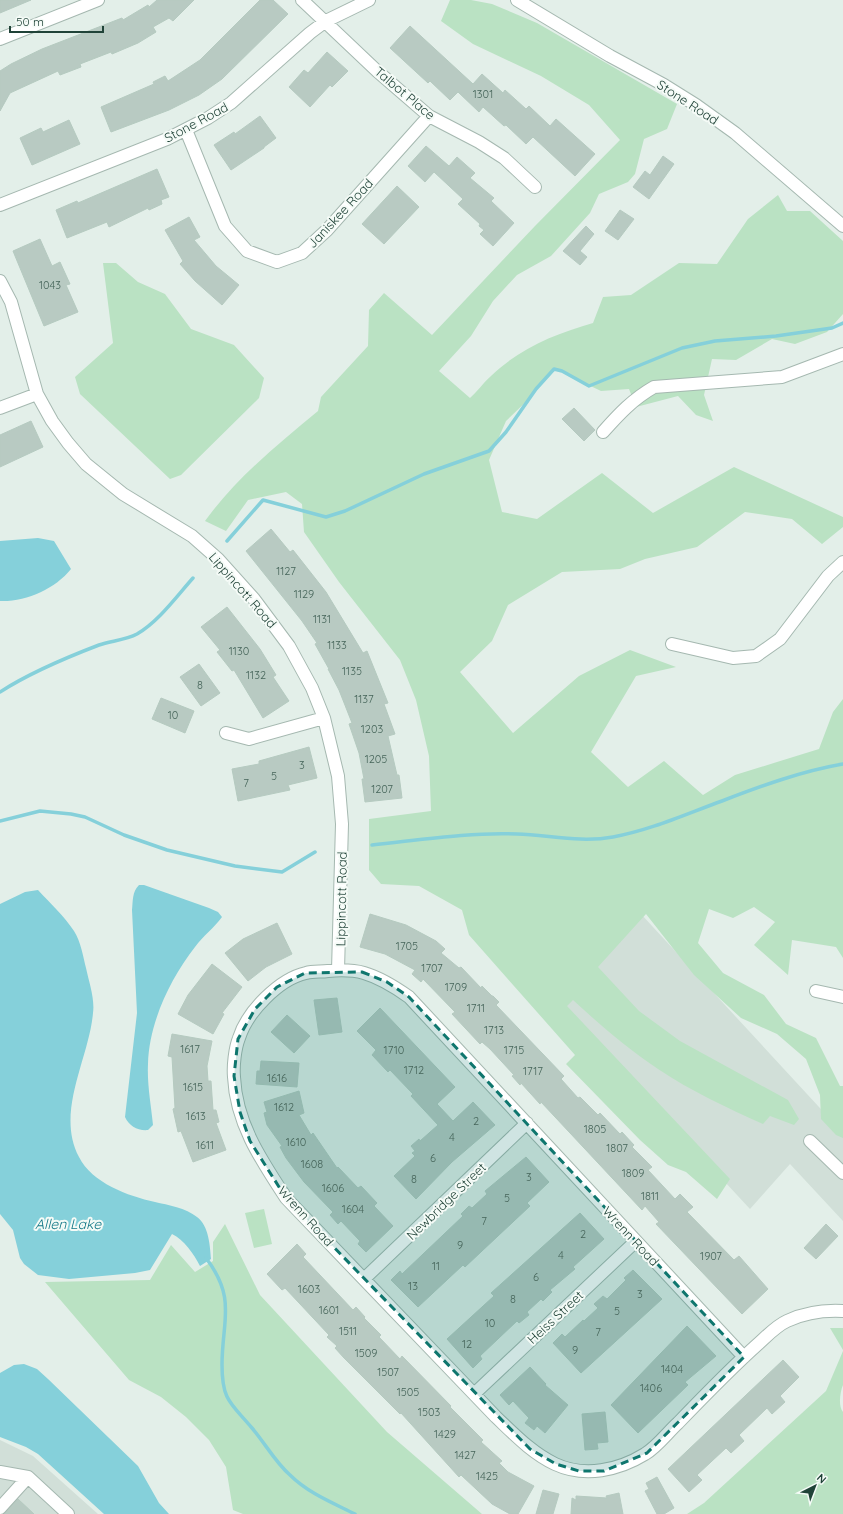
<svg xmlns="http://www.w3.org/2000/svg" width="843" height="1514" font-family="Quicksand,sans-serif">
	<rect width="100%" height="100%" fill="#e3efe9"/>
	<path fill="#d1dfd8" d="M641,914L843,1133V1221L790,1164L750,1209L559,1003Z
		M0,1440L33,1456L98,1514H0Z"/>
	<path fill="#bae2c3" d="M450,0H471L492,4L537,23L677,104L667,129L644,139L635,174L628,182L599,194L590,213L551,256L517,275L493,301L471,336L439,371L470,398C477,392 483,383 491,376C520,348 555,334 593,323L603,297L631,295L679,263L717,264L748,219L778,195L787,211H810L843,241V314L827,332L795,344L772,339L736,360L712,359L704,395L713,421L696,415L678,396L636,407L629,389L601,391L553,368L530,398L506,421L489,460L502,512L537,519L602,473L653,513L734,467L843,517V527L822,544L792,519L745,512L697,547L645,559L620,569L562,572L508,605L492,641L460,672L513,733L579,676L630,650L676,667L636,676L591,752L628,787L664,761L703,795L735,775L819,749L833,712L843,699V958L836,947L792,940L788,975L754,945L775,922L754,907L733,918L709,909L698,943L723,973L764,995L786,1024L816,1038L840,1086H843V1138L836,1135L821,1119L820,1095L806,1059L777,1034L741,1018L694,975L646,914L598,967L639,1011L680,1041L788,1100L799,1119L794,1125L770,1116L763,1124C727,1108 691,1091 658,1069C627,1048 600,1025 573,1000L567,1006L730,1179L717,1199L686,1172L668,1165L640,1140L566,1064L575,1055L469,935L462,910L419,886L381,884L369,870V819L431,811L429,756L416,700L400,660L339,582L304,532L302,504L286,492L248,500L226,531L205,521C236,478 277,445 318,411L321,397L368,346L369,310L384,293L432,335L535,226L620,140L589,105L541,76L473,44L441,21Z
		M103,263H116L138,282L165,294L191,329L234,345L264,378L259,398L181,475L170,479L80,394L75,377L113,343Z
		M264,1209L272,1244L254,1248L245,1213Z
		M225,1224L260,1295L387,1432L482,1514H243L233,1510L226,1467L209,1440L186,1417L161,1397L129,1380L45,1282L150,1280L171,1245L195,1272L213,1261V1242Z
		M830,1328H843V1350Z
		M843,1351V1385C840,1392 838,1406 843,1412V1514H687L704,1503L826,1391Z"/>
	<path fill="#85d0da" d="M38,538L54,541L71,569C55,589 26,602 0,601V541Z
		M139,885H144L209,908L218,912L222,917C214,928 203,936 195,947C170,979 149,1023 148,1064C147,1085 151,1104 153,1125L148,1130C138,1131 129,1126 125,1117L137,1013L132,910C133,901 132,892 139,885Z
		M38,890C50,903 64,916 74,931C81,942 83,956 86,968C89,982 95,999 93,1013C89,1059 55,1112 79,1157C92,1183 128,1196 155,1202C168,1205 186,1208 197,1217C209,1226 210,1246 211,1259L200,1266C194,1254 184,1240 172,1234L150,1270L135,1273L69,1279L38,1275L24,1264L20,1258L13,1230L0,1214V904L25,892Z
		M24,1364L37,1369L48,1379L138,1466L159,1503L169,1514H104L38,1454L26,1447L0,1437V1373L14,1365Z"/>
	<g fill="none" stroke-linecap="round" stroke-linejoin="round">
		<path stroke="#85d0da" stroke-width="3.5" d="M227,541L263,500L326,517L345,511L424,474L489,451L506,432L536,389L554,369L562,371L589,386L682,348L715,341L776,336L832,328L843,323
			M0,692C31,672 65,658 99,645C111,641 126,640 137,634C159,621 176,597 193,578
			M0,821L40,811L71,814L85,817L124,835L167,850L235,866L282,872L315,852
			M372,845C420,840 469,832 517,834C549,835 580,843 613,837C651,830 686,814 722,801C761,786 802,771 843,764
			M206,1258C237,1299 222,1320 222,1365C222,1401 231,1403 252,1428C265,1443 275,1462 290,1475C308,1493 333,1503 355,1514"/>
	</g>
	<path fill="#b8cac2" stroke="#b5cac0" d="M0,0H31L0,13Z
		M157,0H194L173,21L169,18L153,27L156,32L138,43L112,54L111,52L80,64L81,67L60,75L58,71L10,93L0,111V71L11,64L42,49L122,18L123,20L148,5L149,7Z
		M260,0H273L288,14L222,79L199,95L169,110L111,132L101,107L154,84L153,82L165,76L168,81L200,60Z
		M410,26L473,84L482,74L503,93L505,90L526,109L529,106L550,126L556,119L595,154L575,176L533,137L526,144L506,125L504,126L483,107L479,112L458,92L450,100L430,81L428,83L390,48Z
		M327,52L348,71L332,87L330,85L310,107L289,87L304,70L308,73Z
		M260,116L276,138L264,147V148L231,170L214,145L234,132L235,134Z
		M69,120L80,144L32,165L20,138L41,128L43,132Z
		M426,146L449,166L457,157L475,173L470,178L494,198L491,201L514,223L493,246L480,234L484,230L479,226L480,224L458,204L463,199L434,172L425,182L408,166Z
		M663,156L674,164L649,199L633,187L645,171L650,175Z
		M157,169L169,197L161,200L162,204L149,210L148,208L109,227L107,222L67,238L56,210L77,201L78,203Z
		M397,186L419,207L384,244L362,224Z
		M620,210L634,219L618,240L605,231Z
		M189,217L200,237L194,240L216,266L239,285L222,305L195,281L180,264L183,261L165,230Z
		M586,226L594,234L580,251L587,257L580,265L563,251Z
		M40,239L52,266L60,262L70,284L66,285L78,312L44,326L13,251Z
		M574,408L595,430L584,441L562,419Z
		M31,421L43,447L0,467V435Z
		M271,529L290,552L293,550L326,592L363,653L367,651L388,703L384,704L395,734L388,736L397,775H399L402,798L365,802L362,779H364L359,753L349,724L352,723L339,690L328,669H329L315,644L317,643L302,621L246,551Z
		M227,607L260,649L276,675L273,677L289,701L263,718L234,670L232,671L217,652L220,650L201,627Z
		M199,664L220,693L201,706L180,677Z
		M161,698L194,711L185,733L152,719Z
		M309,747L317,778L288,785L290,790L238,801L232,769L259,764V761Z
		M370,914L406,925L436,941L445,949L441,953L459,968L461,967L481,988L482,986L492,996H493L499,1002L496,1005L564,1076L561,1079L578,1098L580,1097L598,1115L600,1113L620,1134L622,1132L634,1145L632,1147L652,1167L648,1170L675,1199L680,1194L693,1207L687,1212L734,1260L739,1256L768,1289L742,1314L656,1224L659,1222L645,1206L642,1210L541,1102L540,1104L521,1083L520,1085L512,1076L514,1075L490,1049L482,1042L480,1044L452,1014L455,1012L423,979L421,982L412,974L415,970L385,954L360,947Z
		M277,923L292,954L266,967L248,981L225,953L243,939Z
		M212,964L242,987L222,1013L224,1014L213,1034L178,1014L188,995Z
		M337,998L342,1032L319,1035L314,1000Z
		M380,1008L455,1087L437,1104L453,1121L473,1102L495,1125L452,1162L416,1199L394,1176L415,1156L412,1153L415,1151L411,1146L419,1139L420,1141L438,1125L411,1096L413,1094L390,1070L388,1072L372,1055L376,1050L357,1031Z
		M287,1015L310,1036L294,1053L271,1032Z
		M172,1034L212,1041L207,1066L208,1081H211L213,1110H216L219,1122L216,1123L226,1150L193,1162L181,1131L178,1132L173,1109L175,1108L172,1057L168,1056Z
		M261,1061L299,1063L297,1087L256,1084L257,1071H260Z
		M299,1091L304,1113L299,1115L311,1135L313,1133L337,1168L338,1167L358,1188L361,1186L377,1203L374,1206L393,1226L366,1252L358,1244L360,1241L341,1221L338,1224L330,1215L333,1212L304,1182L286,1158L280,1147L282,1146L267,1125L264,1113L267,1112L264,1102Z
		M526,1157L549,1182L527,1203L530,1206L482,1251L465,1267L463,1265L418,1307L391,1280L400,1271L402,1274L463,1216L461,1214L469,1206L472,1208L487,1194L485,1191Z
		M580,1213L604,1239L573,1267L575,1269L550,1290L552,1292L543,1301L541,1299L527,1312L529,1315L519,1323L517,1321L480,1356L482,1359L473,1368L447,1339L494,1296L491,1293Z
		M826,1224L838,1236L816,1259L804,1248Z
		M297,1244L306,1254L303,1257L353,1310L356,1307L365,1317L364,1318L381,1335L379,1337L400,1359L402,1356L451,1406L450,1407L483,1440L481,1442L502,1461L499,1463L508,1472L534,1486L518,1514H510L492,1504L461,1475L459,1477L401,1413L400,1414L344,1358L335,1348L337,1346L327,1337L329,1335L285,1288L282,1290L267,1274Z
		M633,1270L662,1299L581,1373L553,1343L562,1334L565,1337L583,1320L584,1321L598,1308L594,1304L603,1296L607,1299L626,1280L624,1278Z
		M687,1326L716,1356L685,1382L688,1385L638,1433L611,1405Z
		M783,1360L799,1377L780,1396L785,1402L772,1414L767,1408L739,1435L744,1441L731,1453L726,1448L697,1475L702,1480L689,1492L668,1469Z
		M530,1367L546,1384L545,1385L568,1405L545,1433L537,1426L534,1430L525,1423L529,1418L513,1401L509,1405L500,1395Z
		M605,1412L608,1442L597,1443L598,1449L585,1450L582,1414Z
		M657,1477L674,1508L664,1514H657L645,1491L649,1489L646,1483Z
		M543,1490L559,1494L553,1514H536Z
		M619,1493L623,1514H571L572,1498L576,1500V1496L607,1498L606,1496Z
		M18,1499L34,1514H4Z"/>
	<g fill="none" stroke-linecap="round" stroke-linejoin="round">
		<defs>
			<path id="minor" d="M302,0L377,71L429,116L479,142L504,158L535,187
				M517,0L610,56L664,85L696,105L735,133L843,226
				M0,39L98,0
				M186,130L225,226L247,251L277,262L302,253L327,230L429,116
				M0,205L167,139L208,118L231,103L310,33L326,21L369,0
				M0,281L11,302L37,394L52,421L68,443L86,464L123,494L192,536L218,559L254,599L289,646L312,688L324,718L338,776L342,824L338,970
				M0,408L37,394
				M603,432C619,414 633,399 654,387L782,377L843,354
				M672,644L733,658L756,656L780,639L828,576L843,562
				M226,733L249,739L324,718
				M816,991L843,997
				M810,1141L843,1173
				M365,1278L527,1123
				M744,1357L409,997C395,987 381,978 364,973C353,970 339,970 328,971C321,972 313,971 306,973C279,979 247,1012 239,1038C235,1048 233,1066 234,1077C236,1123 261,1160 286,1198L496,1417C515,1435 532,1453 555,1464C585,1478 619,1470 645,1454C657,1447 668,1432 678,1423C704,1396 730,1369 758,1344C767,1336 776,1326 787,1321C804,1313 824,1310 843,1311
				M474,1394L636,1241
				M0,1472L28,1477L68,1514
				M0,1508L28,1477"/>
		</defs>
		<use href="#minor" stroke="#a5b8b0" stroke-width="14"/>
		<use href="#minor" stroke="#fff" stroke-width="12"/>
	</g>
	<path fill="#0f766e" fill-opacity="0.2" stroke="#0f766e" stroke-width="3" stroke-dasharray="8 5" stroke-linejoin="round" d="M362,972L387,982L409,997L744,1357L647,1453L604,1471H579L556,1464L530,1449L286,1198L250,1141L240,1112L234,1076L238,1039L255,1009L277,987L305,973Z"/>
	<g text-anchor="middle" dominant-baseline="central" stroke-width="4" stroke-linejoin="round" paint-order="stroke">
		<g font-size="11" fill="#46655a">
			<text x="483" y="94">1301</text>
			<text x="50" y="285">1043</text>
			<text x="286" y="571">1127</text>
			<text x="304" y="594">1129</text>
			<text x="322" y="619">1131</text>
			<text x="337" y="645">1133</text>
			<text x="239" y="651">1130</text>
			<text x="352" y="671">1135</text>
			<text x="256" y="675">1132</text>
			<text x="200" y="685">8</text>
			<text x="364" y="699">1137</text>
			<text x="173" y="715">10</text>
			<text x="372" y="729">1203</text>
			<text x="376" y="759">1205</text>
			<text x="302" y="765">3</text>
			<text x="274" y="776">5</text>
			<text x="246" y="783">7</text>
			<text x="382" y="789">1207</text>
			<text x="407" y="946">1705</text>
			<text x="432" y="968">1707</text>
			<text x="456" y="987">1709</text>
			<text x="476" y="1008">1711</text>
			<text x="494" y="1030">1713</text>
			<text x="190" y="1049">1617</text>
			<text x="394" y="1050">1710</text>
			<text x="514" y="1050">1715</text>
			<text x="414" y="1070">1712</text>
			<text x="533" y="1071">1717</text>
			<text x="277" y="1078">1616</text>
			<text x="193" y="1087">1615</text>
			<text x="284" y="1107">1612</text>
			<text x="196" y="1116">1613</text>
			<text x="476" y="1121">2</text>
			<text x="595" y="1129">1805</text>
			<text x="452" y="1137">4</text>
			<text x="296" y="1142">1610</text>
			<text x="205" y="1145">1611</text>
			<text x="617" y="1148">1807</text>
			<text x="433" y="1158">6</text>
			<text x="312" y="1164">1608</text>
			<text x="633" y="1173">1809</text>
			<text x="529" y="1177">3</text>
			<text x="414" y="1179">8</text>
			<text x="333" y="1188">1606</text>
			<text x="650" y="1196">1811</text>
			<text x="507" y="1198">5</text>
			<text x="353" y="1209">1604</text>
			<text x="484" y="1221">7</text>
			<text x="583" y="1234">2</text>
			<text x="460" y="1245">9</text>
			<text x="561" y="1255">4</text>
			<text x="711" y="1256">1907</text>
			<text x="436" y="1266">11</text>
			<text x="536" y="1277">6</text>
			<text x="413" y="1286">13</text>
			<text x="309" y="1289">1603</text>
			<text x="640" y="1294">3</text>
			<text x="513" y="1299">8</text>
			<text x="329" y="1310">1601</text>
			<text x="617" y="1311">5</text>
			<text x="490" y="1323">10</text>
			<text x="348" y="1331">1511</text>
			<text x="598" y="1332">7</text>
			<text x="467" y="1344">12</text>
			<text x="575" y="1350">9</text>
			<text x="366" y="1353">1509</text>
			<text x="672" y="1369">1404</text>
			<text x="388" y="1372">1507</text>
			<text x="651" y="1388">1406</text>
			<text x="408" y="1392">1505</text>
			<text x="429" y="1412">1503</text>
			<text x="445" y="1434">1429</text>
			<text x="465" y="1455">1427</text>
			<text x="487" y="1476">1425</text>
		</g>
		<g font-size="13" fill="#204338" stroke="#f5fbf7">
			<text transform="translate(405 93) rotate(40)">Talbot Place</text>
			<text transform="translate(688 102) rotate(33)">Stone Road</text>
			<text transform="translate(196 122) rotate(-28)">Stone Road</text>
			<text transform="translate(340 213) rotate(-47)">Janiskee Road</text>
			<text transform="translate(243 590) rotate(49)">Lippincott Road</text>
			<text transform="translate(341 899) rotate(-89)">Lippincott Road</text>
			<text transform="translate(446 1201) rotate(-44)">Newbridge Street</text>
			<text transform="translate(306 1216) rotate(48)">Wrenn Road</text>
			<text transform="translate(631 1236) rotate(47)">Wrenn Road</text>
			<text transform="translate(555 1317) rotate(-43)">Heiss Street</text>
		</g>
		<g font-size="14" font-style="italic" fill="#127887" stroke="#f5fbf7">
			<text x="68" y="1224">Allen Lake</text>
		</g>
	</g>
	<g transform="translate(815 1486) rotate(42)" stroke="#f5fbf7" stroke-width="3" paint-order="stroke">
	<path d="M0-3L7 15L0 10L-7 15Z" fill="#204338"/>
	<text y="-6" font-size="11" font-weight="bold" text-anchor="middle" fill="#204338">N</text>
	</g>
	<path d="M10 26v6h93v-6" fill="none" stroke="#204338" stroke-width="2"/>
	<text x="16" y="26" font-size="12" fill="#204338" stroke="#f5fbf7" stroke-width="3" paint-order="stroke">50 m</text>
</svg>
